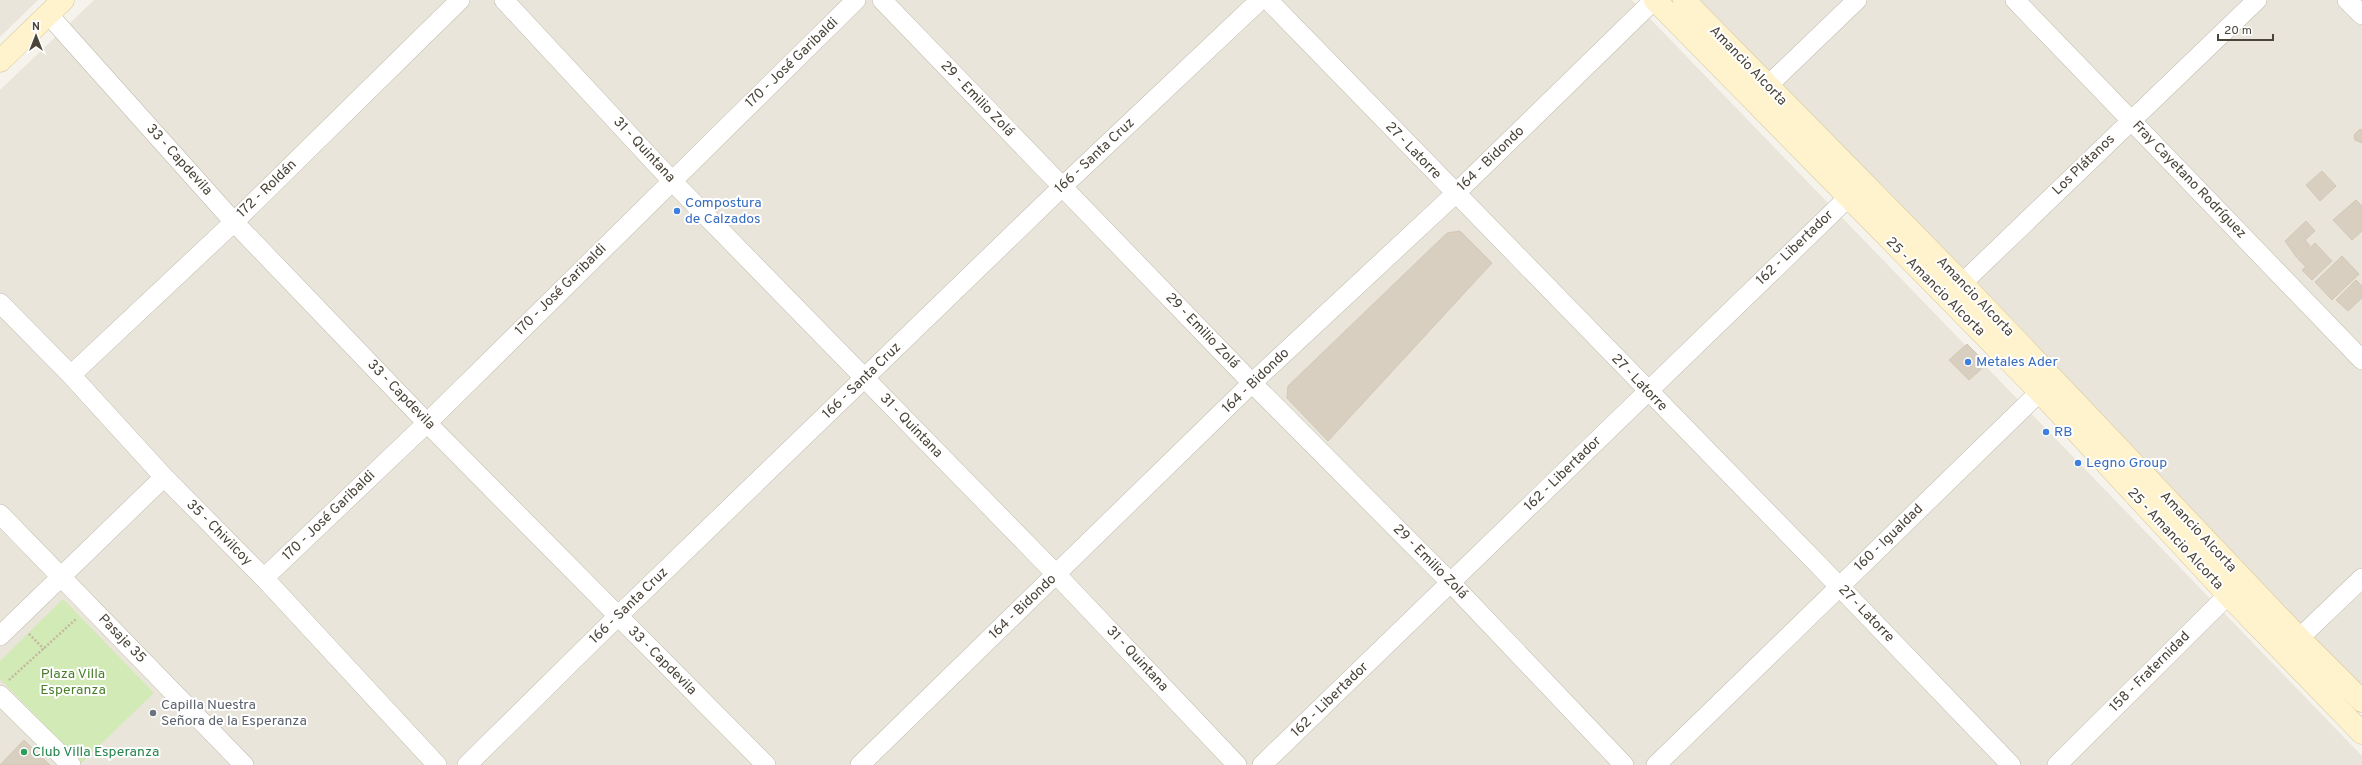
<svg xmlns="http://www.w3.org/2000/svg" width="2362" height="765" font-family="Overpass,sans-serif">
	<rect width="100%" height="100%" fill="#f6f3ec"/>
	<path fill="#eae5da" d="M0,0H38L0,37Z
		M94,0H1632L2362,756V765H0V90Z
		M1700,0H2362V687Z"/>
	<path fill="#d2eab5" d="M63,599L154,693L81,763L0,679V661Z"/>
	<path fill="#d8cfc1" stroke="#d3c7b4" d="M2360,129L2362,130V143L2355,140L2354,135Z
		M2322,171L2336,186L2320,201L2306,185Z
		M2356,200L2362,206V231L2352,240L2333,220Z
		M2306,221L2315,231L2305,240L2310,246L2297,258L2285,241Z
		M1460,231L1492,263L1328,441L1287,398L1288,386L1447,233Z
		M2315,243L2332,261L2312,280L2302,270L2306,267L2298,259Z
		M2342,256L2359,274L2332,300L2315,282Z
		M2356,280L2362,286V298L2348,311L2336,300Z
		M1967,344L1987,364L1969,380L1949,360Z
		M24,740L50,765H0Z"/>
	<g fill="none" stroke-linecap="round" stroke-linejoin="round">
		<defs>
			<path id="street" d="M504,0L672,181L1057,575L1237,765
				M882,0L1252,383L1451,583L1624,765
				M1268,0L1839,586L2011,765
				M2015,0L2362,360
				M2347,0L2362,15
				M48,14L234,222L427,423L766,765
				M1758,95L1857,0
				M1952,293L2257,0
				M0,303L71,375L164,477L264,578L437,765
				M71,375L234,222L460,0
				M0,514L244,765
				M264,578L427,423L856,0
				M0,636L164,477
				M2289,648L2362,578
				M0,695L71,765
				M467,765L617,617L1062,187L1260,0
				M860,765L1252,383L1455,194L1654,0
				M1262,765L1859,187
				M1656,765L2051,381
				M2057,765L2238,585"/>
			<path id="secondary" d="M1655,0L2040,392L2228,595L2362,733
				M1684,0L1962,283L2299,638L2362,701
				M0,61L63,0"/>
		</defs>
		<use href="#street" stroke="#c2bbae" stroke-width="20"/>
		<use href="#secondary" stroke="#d6c79b" stroke-width="23"/>
		<path stroke="#c4b79f" stroke-width="2.5" stroke-dasharray="2 2" stroke-linecap="butt" d="M29,634L44,649
			M9,680L76,619"/>
		<use href="#street" stroke="#fff" stroke-width="19"/>
		<use href="#secondary" stroke="#fff3cd" stroke-width="22"/>
	</g>
	<g fill="#3f7fe0" stroke="#fff" stroke-width="1.5">
		<circle cx="677" cy="211" r="4"/>
		<circle cx="1968" cy="362" r="4"/>
		<circle cx="2046" cy="432" r="4"/>
		<circle cx="2078" cy="463" r="4"/>
	</g>
	<circle fill="#6b7280" stroke="#fff" stroke-width="1.5" cx="153" cy="713" r="4"/>
	<circle fill="#2e9e5b" stroke="#fff" stroke-width="1.5" cx="24" cy="752" r="4"/>
	<g text-anchor="middle" dominant-baseline="central" stroke-width="4" stroke-linejoin="round" paint-order="stroke">
		<g font-size="14" fill="#4b4439" stroke="#fff">
			<text transform="translate(792 63) rotate(-44)">170 - José Garibaldi</text>
			<text transform="translate(1748 66) rotate(46)">Amancio Alcorta</text>
			<text transform="translate(977 99) rotate(46)">29 - Emilio Zolá</text>
			<text transform="translate(644 150) rotate(47)">31 - Quintana</text>
			<text transform="translate(1413 151) rotate(46)">27 - Latorre</text>
			<text transform="translate(1095 156) rotate(-43)">166 - Santa Cruz</text>
			<text transform="translate(1491 159) rotate(-44)">164 - Bidondo</text>
			<text transform="translate(179 160) rotate(48)">33 - Capdevila</text>
			<text transform="translate(2084 165) rotate(-44)">Los Plátanos</text>
			<text transform="translate(2189 180) rotate(46)">Fray Cayetano Rodríguez</text>
			<text transform="translate(267 189) rotate(-44)">172 - Roldán</text>
			<text transform="translate(1795 248) rotate(-44)">162 - Libertador</text>
			<text transform="translate(1935 287) rotate(45)">25 - Amancio Alcorta</text>
			<text transform="translate(561 290) rotate(-45)">170 - José Garibaldi</text>
			<text transform="translate(1975 297) rotate(46)">Amancio Alcorta</text>
			<text transform="translate(1202 331) rotate(46)">29 - Emilio Zolá</text>
			<text transform="translate(862 381) rotate(-44)">166 - Santa Cruz</text>
			<text transform="translate(1256 381) rotate(-44)">164 - Bidondo</text>
			<text transform="translate(1639 383) rotate(46)">27 - Latorre</text>
			<text transform="translate(401 395) rotate(46)">33 - Capdevila</text>
			<text transform="translate(911 426) rotate(46)">31 - Quintana</text>
			<text transform="translate(1563 474) rotate(-44)">162 - Libertador</text>
			<text transform="translate(329 516) rotate(-44)">170 - José Garibaldi</text>
			<text transform="translate(2198 532) rotate(47)">Amancio Alcorta</text>
			<text transform="translate(219 533) rotate(45)">35 - Chivilcoy</text>
			<text transform="translate(1889 538) rotate(-44)">160 - Igualdad</text>
			<text transform="translate(2175 539) rotate(47)">25 - Amancio Alcorta</text>
			<text transform="translate(1430 562) rotate(45)">29 - Emilio Zolá</text>
			<text transform="translate(629 606) rotate(-44)">166 - Santa Cruz</text>
			<text transform="translate(1023 607) rotate(-44)">164 - Bidondo</text>
			<text transform="translate(1866 614) rotate(46)">27 - Latorre</text>
			<text transform="translate(122 639) rotate(46)">Pasaje 35</text>
			<text transform="translate(1137 659) rotate(47)">31 - Quintana</text>
			<text transform="translate(662 661) rotate(45)">33 - Capdevila</text>
			<text transform="translate(2150 672) rotate(-45)">158 - Fraternidad</text>
			<text transform="translate(1330 700) rotate(-44)">162 - Libertador</text>
		</g>
		<g font-size="14" fill="#366cbe" stroke="#fff" text-anchor="start">
			<text x="685" y="203">Compostura<tspan x="685" dy="16">de Calzados</tspan></text>
			<text x="1976" y="362">Metales Ader</text>
			<text x="2054" y="432">RB</text>
			<text x="2086" y="463">Legno Group</text>
		</g>
		<g font-size="14" fill="#4a7f2a" stroke="#fff">
			<text x="73" y="674">Plaza Villa<tspan x="73" dy="16">Esperanza</tspan></text>
		</g>
		<g font-size="14" fill="#5b616d" stroke="#fff" text-anchor="start">
			<text x="161" y="705">Capilla Nuestra<tspan x="161" dy="16">Señora de la Esperanza</tspan></text>
		</g>
		<g font-size="14" fill="#27864d" stroke="#fff" text-anchor="start">
			<text x="32" y="752">Club Villa Esperanza</text>
		</g>
	</g>
	<g transform="translate(36 36)" stroke="#ffffff" stroke-width="3" paint-order="stroke">
	<path d="M0-3L7 15L0 10L-7 15Z" fill="#4b4439"/>
	<text y="-6" font-size="11" font-weight="bold" text-anchor="middle" fill="#4b4439">N</text>
	</g>
	<path d="M2218 34v6h55v-6" fill="none" stroke="#4b4439" stroke-width="2"/>
	<text x="2224" y="34" font-size="12" fill="#4b4439" stroke="#ffffff" stroke-width="3" paint-order="stroke">20 m</text>
</svg>
